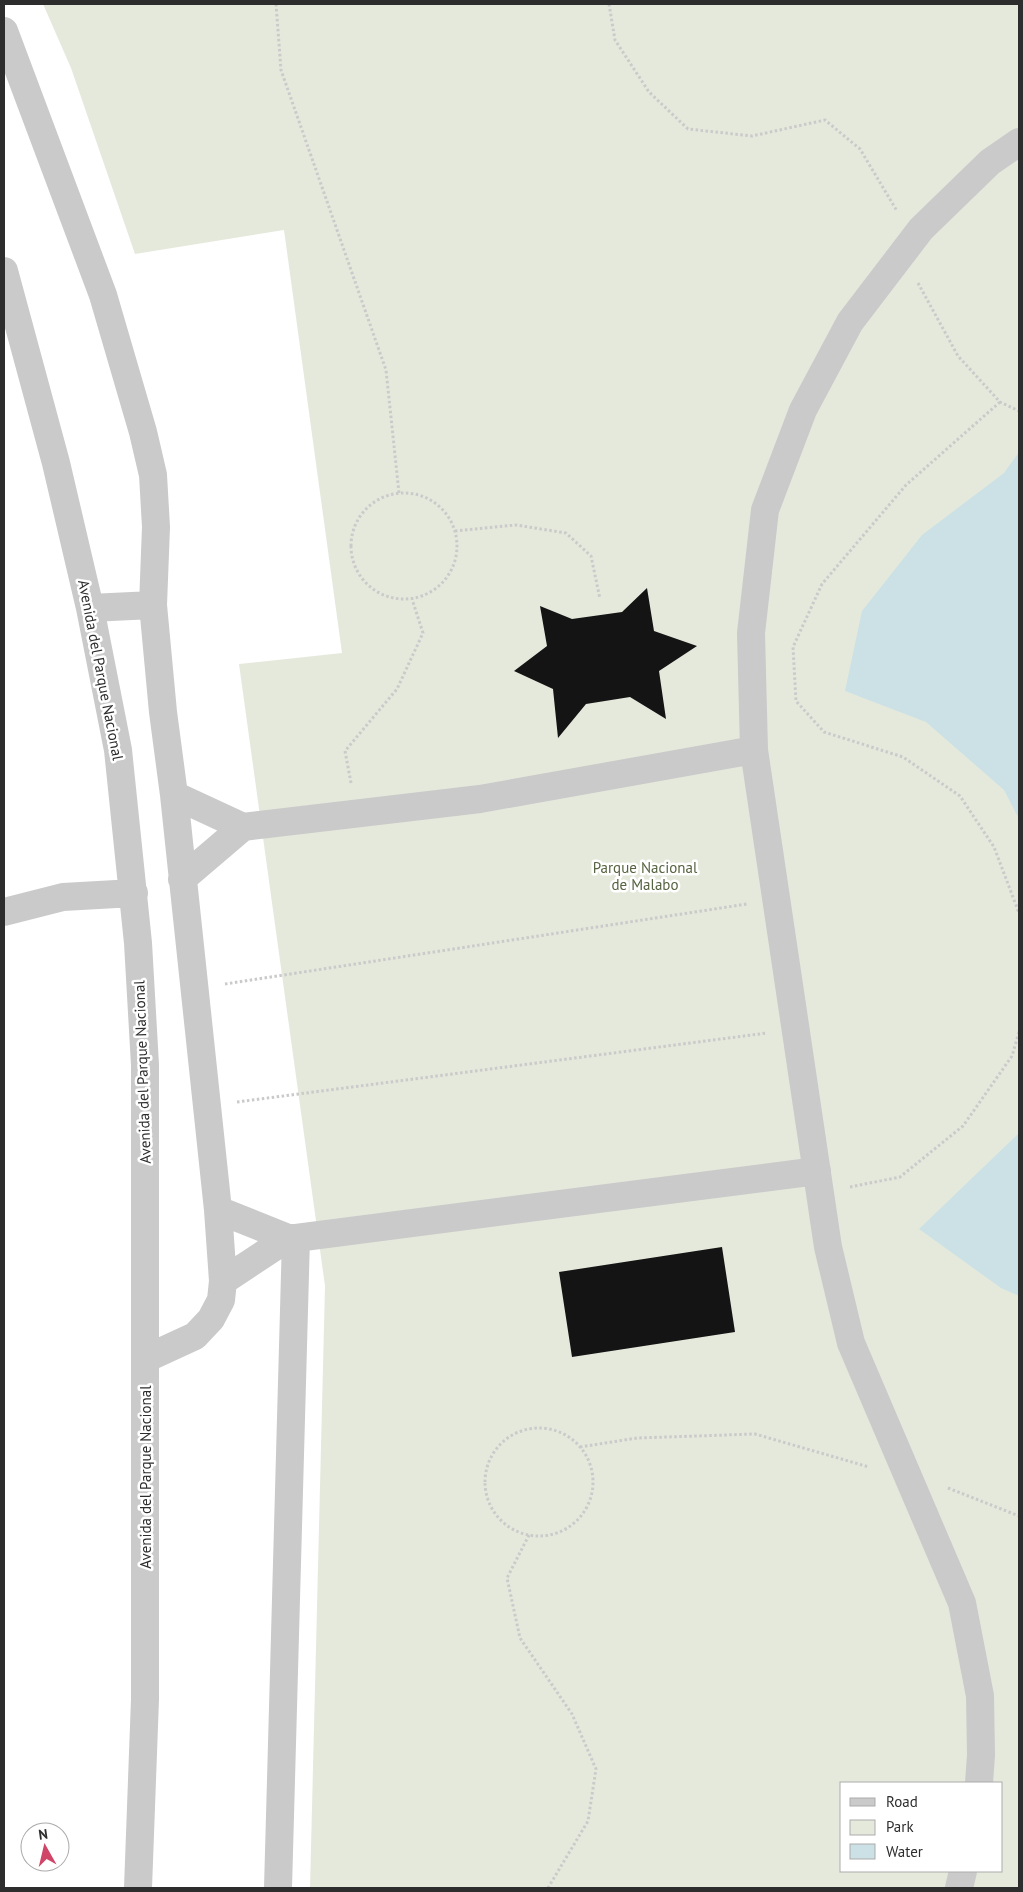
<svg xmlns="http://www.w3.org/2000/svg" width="1023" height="1892" font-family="'PT Sans',sans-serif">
	<rect width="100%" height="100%" fill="#fff"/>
	<path fill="#e5e9dc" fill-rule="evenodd" d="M43,4H1019V1888H310L325,1286L239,664L342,653L284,230L135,254L71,68ZM842,1783H1002V1871H842Z"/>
	<path fill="#cbe1e6" d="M1019,452V819L1004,790L926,722L845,691L862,611L922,535L1004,473Z
		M1019,1133V1296L1001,1288L919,1229Z"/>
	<path fill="#141414" d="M647,588L654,631L697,646L659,671L666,719L630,697L586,704L558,738L553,689L514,671L547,646L540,606L572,619L622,612Z
		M722,1247L735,1332L572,1357L559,1272Z"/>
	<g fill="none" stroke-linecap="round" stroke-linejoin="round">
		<path stroke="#cacaca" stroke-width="3" stroke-dasharray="2.5 2.5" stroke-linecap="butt" d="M276,4L281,70L386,370L399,493
			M609,4L615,40L649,92L688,129L752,136L825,120L860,149L897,211
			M918,283L958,356L1000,402L1019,411
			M1000,402L906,485L822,584L793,647L796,701L824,732L903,757L960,796L994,847L1019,913
			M351 546a53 53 0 1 1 106 0a53 53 0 1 1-106 0Z
			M455,531L516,525L566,533L591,556L600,599
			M351,783L345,751L397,689L423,633L412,599
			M225,984L747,904
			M237,1102L767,1033
			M850,1187L900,1177L963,1126L1012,1056L1019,1032
			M485 1482a54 54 0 1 1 108 0a54 54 0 1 1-108 0Z
			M580,1447L637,1438L755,1434L869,1467
			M948,1488L1019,1516
			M529,1535L507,1578L520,1638L572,1714L596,1769L588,1821L548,1888"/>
		<path stroke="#cacaca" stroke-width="28" d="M4,31L103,295L143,432L153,475L156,527L153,605L163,712L174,795L218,1210L223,1281L221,1300L211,1319L195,1336L145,1359
			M4,271L56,463L90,608L118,750L138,943L145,1065V1699L138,1888
			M90,608L153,605
			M174,795L243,827L480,799L754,750
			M182,879L243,827
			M4,912L63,897L134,893
			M218,1210L288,1238H296L817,1171
			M223,1281L288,1238
			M979,1783L981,1755L980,1696L962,1603L851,1343L828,1247L754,750L751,633L765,510L803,410L850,322L921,229L990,162L1019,142
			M278,1888L296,1238
			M959,1888L963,1871"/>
	</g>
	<g text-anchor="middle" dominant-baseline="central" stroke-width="5" stroke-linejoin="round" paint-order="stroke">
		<g font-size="15" fill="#2d2d2d" stroke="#fff">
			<text transform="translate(101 670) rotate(79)">Avenida del Parque Nacional</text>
			<text transform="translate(142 1072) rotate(-92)">Avenida del Parque Nacional</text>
			<text transform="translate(145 1477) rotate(-90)">Avenida del Parque Nacional</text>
		</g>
		<g font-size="15" fill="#566340" stroke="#fff">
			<text x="645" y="867">Parque Nacional<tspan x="645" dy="17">de Malabo</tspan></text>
		</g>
	</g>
	<rect width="1023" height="1892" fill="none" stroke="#2d2d2d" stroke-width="10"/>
	<rect x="840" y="1782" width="162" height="90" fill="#ffffff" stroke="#ababab"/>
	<rect x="850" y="1798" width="25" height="8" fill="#cacaca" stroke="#ababab"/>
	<text x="886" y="1807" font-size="15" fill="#2d2d2d">Road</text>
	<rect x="850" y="1820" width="25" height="15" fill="#e5e9dc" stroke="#ababab"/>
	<text x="886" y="1832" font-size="15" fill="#2d2d2d">Park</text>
	<rect x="850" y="1844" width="25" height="15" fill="#cbe1e6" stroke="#ababab"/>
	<text x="886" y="1857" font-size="15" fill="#2d2d2d">Water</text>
	<g transform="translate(45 1847) rotate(352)"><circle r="24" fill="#ffffff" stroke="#ababab"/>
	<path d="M0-4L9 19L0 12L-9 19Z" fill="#cf4467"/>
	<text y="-8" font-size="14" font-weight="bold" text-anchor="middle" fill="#2d2d2d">N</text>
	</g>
</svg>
